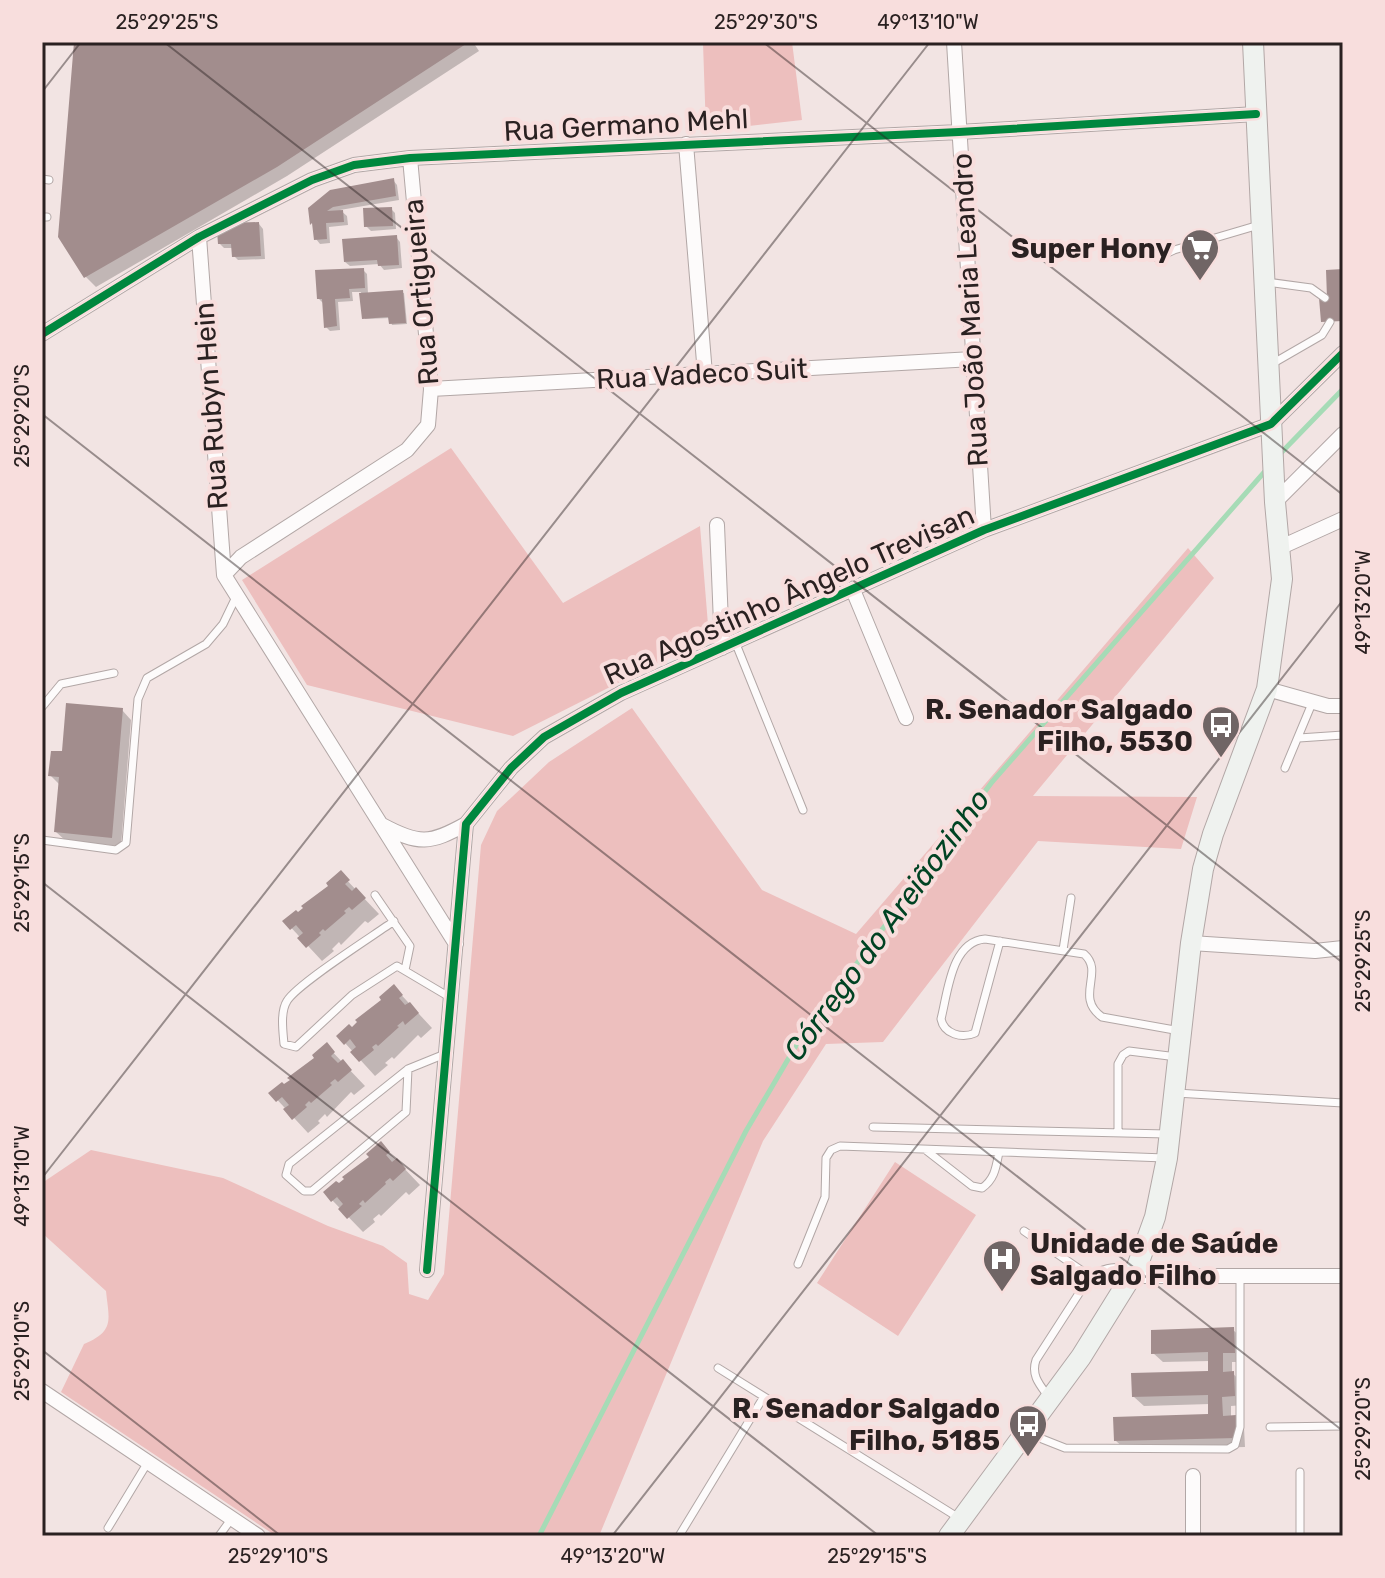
<svg xmlns="http://www.w3.org/2000/svg" width="1385" height="1578" font-family="Rubik,sans-serif">
	<rect width="100%" height="100%" fill="#f2e4e3"/>
	<path fill="#edbfbe" d="M688,42H792L802,120L706,131L703,43Z
		M451,448L563,603L700,526L709,637L513,736L307,685L242,580Z
		M1188,548L1214,578L1033,796L1197,797L1181,849L1038,841L883,1042L826,1044L763,1141L599,1536H276L61,1392L84,1344C115,1331 109,1320 106,1291L42,1233V1183L91,1150L223,1178L328,1226L383,1246L407,1263L409,1294L428,1300L444,1274L481,845L497,811L549,762L632,708L762,890L856,934Z
		M895,1162L976,1215L898,1336L817,1283Z"/>
	<path fill="#0003" d="M76,42H473L479,51L287,176L96,287L86,277Z
		M393,180L397,185L399,200L340,210L347,216L348,225L329,227L330,243L320,244L316,239L310,209Z
		M391,209L395,213L396,229L371,231L366,226Z
		M259,224L263,229L265,259L238,260L234,256V248H224L220,244Z
		M396,237L400,242L402,268L384,270L379,264L350,266L345,262Z
		M363,270L367,274L368,294L404,293L407,324L392,325L390,318L365,319L361,292H352L353,301L338,302L340,330L330,331L326,327L324,304L319,299Z
		M122,710L131,720L121,846L66,841L56,832L60,785L50,775L64,754Z
		M340,873L379,914L368,923L365,921L341,945L339,942L332,949L334,951L322,961L285,921L298,915L331,886Z
		M394,987L432,1028L421,1038L418,1035L394,1059L392,1057L385,1063L388,1065L375,1076L345,1043L352,1029L384,1001Z
		M326,1045L365,1086L354,1095L351,1092L327,1117L325,1114L318,1121L320,1123L308,1133L271,1093L284,1087L317,1058Z
		M381,1144L420,1185L409,1195L406,1192L381,1216L379,1214L373,1219L375,1222L363,1232L332,1200L339,1186L372,1157Z
		M1233,1330L1243,1339V1362H1232V1373L1243,1383L1244,1405L1231,1406V1417L1244,1427L1245,1447L1126,1450L1116,1441L1210,1416V1404L1144,1406L1134,1397L1210,1373V1361L1163,1362L1153,1353Z"/>
	<g fill="none" stroke-linecap="round" stroke-linejoin="round">
		<path stroke="#a6dbb6" stroke-width="5" d="M1279,455L1343,389
			M539,1536L746,1131L797,1044L992,782L1267,469"/>
	</g>
	<path fill="#a28d8d" d="M74,42H469L277,167L84,278L58,237Z
		M394,178L396,196L333,207L327,211L343,210L344,222L326,223L327,239L314,240L312,223L310,225L308,208L330,190Z
		M392,207L393,226L364,227L363,208Z
		M259,222L261,256L232,257L231,244H218L217,231L230,223Z
		M397,235L399,265L378,266L377,260L344,262L342,239Z
		M364,268L365,288L349,289L350,298L335,299L337,326L324,328L322,299H317L315,270Z
		M1343,269V321L1321,322L1319,298H1327L1326,270Z
		M403,290L406,323L389,324L388,317L362,319L359,293Z
		M66,703L123,708L112,838L54,832L59,777L48,776L51,751H62Z
		M341,870L350,880L345,884L352,891L356,887L366,898L352,910L349,907L344,911L346,913L325,931L323,929L319,933L321,935L306,948L297,938L303,933L296,925L290,930L282,921L296,910L298,912L303,908L301,906L328,886L326,883Z
		M394,984L403,995L399,998L405,1005L410,1002L419,1013L405,1025L403,1021L397,1026L399,1027L378,1046L376,1044L372,1047L374,1050L359,1062L350,1052L356,1047L350,1039L344,1045L336,1036L349,1024L352,1027L357,1022L355,1020L381,1000L379,997Z
		M327,1042L335,1052L331,1056L338,1063L343,1059L352,1070L338,1082L335,1079L330,1083L332,1085L311,1103L309,1101L305,1105L307,1107L292,1120L283,1109L289,1105L282,1097L276,1102L268,1093L282,1082L284,1084L290,1080L287,1078L314,1058L312,1055Z
		M381,1141L390,1152L386,1155L392,1162L397,1158L406,1169L393,1181L390,1178L385,1182L386,1184L365,1203L363,1200L359,1204L362,1206L347,1219L338,1209L343,1204L337,1197L331,1202L323,1192L336,1181L339,1183L344,1179L342,1177L369,1157L366,1154Z
		M1234,1327L1235,1353H1223V1372L1234,1371L1235,1396L1222,1397L1223,1416L1236,1415V1438L1114,1441L1113,1417L1208,1414V1395L1132,1397L1131,1373L1208,1371V1352L1151,1354V1330Z"/>
	<g fill="none" stroke-linecap="round" stroke-linejoin="round">
		<defs>
			<path id="lane" d="M42,179L49,180
				M42,217H47
				M1157,258L1174,250L1259,225
				M1267,282L1311,288L1325,298
				M1270,365L1322,335L1330,322
				M736,644L803,810
				M42,707L61,684L114,673
				M1299,738L1343,735
				M1285,768L1313,701
				M42,840L116,850L126,843L138,699L147,678L206,644L223,624L236,597
				M375,895L410,946L405,970
				M394,921C373,936 297,984 287,1001C280,1012 283,1032 284,1044L296,1047L352,995L397,966L451,998
				M1000,941L975,1033C962,1039 944,1034 941,1019C948,992 951,942 985,939L1084,954C1105,972 1074,997 1102,1017L1180,1031
				M1063,950L1071,898
				M408,1069L406,1112L312,1191H304L286,1175L289,1164L408,1069L445,1054
				M1176,1093L1343,1103
				M873,1127L1167,1134
				M1118,1132V1064L1123,1055L1129,1051L1177,1057
				M927,1151L972,1186L982,1188C995,1179 996,1167 999,1152
				M1024,1231L1091,1277
				M798,1264L825,1197L826,1158L831,1150L840,1146L1165,1158
				M718,1368L959,1518
				M1048,1396C1039,1384 1031,1375 1036,1360L1087,1281C1101,1266 1115,1267 1135,1267
				M1270,1427L1343,1426
				M1027,1433L1065,1448L1228,1449L1235,1445L1240,1427V1276
				M108,1528L148,1462
				M219,1536L232,1518
				M679,1536L763,1398
				M1300,1536V1472"/>
			<path id="street" d="M954,42L984,530
				M686,144L705,374
				M199,237L224,575L456,944
				M42,334L199,237L312,180L354,165L410,158L959,132L1256,114
				M431,389L973,359
				M1275,502L1343,434
				M717,525L722,648
				M1279,548L1343,519
				M224,575L241,557L407,450L428,425L431,389L410,158
				M853,590L906,718
				M1267,689L1328,706H1343
				M382,825C419,845 430,844 466,824
				M1191,943L1315,951L1343,948
				M427,1270L466,824L511,768L544,737L621,693L984,530L1271,424L1343,353
				M1133,1276H1343
				M42,1391L258,1536
				M1193,1476V1536"/>
			<path id="secondary" d="M949,1536L1081,1357L1137,1267L1155,1217L1167,1158L1191,943L1203,869L1213,834L1267,689L1282,579L1275,502L1253,42"/>
		</defs>
		<use href="#lane" stroke="#b2a7a6" stroke-width="9"/>
		<use href="#street" stroke="#b2a7a6" stroke-width="16"/>
		<use href="#secondary" stroke="#b2a7a6" stroke-width="22"/>
		<use href="#lane" stroke="#fdfbfb" stroke-width="7"/>
		<use href="#street" stroke="#fdfbfb" stroke-width="14"/>
		<use href="#secondary" stroke="#eff2ef" stroke-width="20"/>
		<defs>
			<path id="cycleway" d="M42,334L199,237L312,180L354,165L410,158L959,132L1256,114
				M427,1270L466,824L511,768L544,737L621,693L984,530L1271,424L1343,353"/>
		</defs>
		<use href="#cycleway" stroke="#f8dedd" stroke-width="13"/>
		<use href="#cycleway" stroke="#00873e" stroke-width="8"/>
	</g>
	<path fill="none" stroke="#2a2121" stroke-width="2" stroke-opacity="0.45" d="M164,42L1343,963M763,42L1343,495M42,92L81,42M42,414L1343,1431M42,882L879,1536M42,1178L930,42M42,1350L281,1536M612,1536L1343,600"/>
	<defs>
		<symbol id="supermarket-pin" viewBox="-11 -11 22 30"><path d="M0 17L-7.5 6A9.5 9.5 0 1 1 7.5 6Z" fill="#706565" stroke="#f8dedd"/><path d="M-6-5.5h2.5l.6 2H6L4.5 2H-2.5L-4.4-4H-6ZM-1.5 3.2a1.3 1.3 0 1 0 .1 0ZM3 3.2a1.3 1.3 0 1 0 .1 0Z" fill="#fff"/></symbol>
		<symbol id="bus-pin" viewBox="-11 -11 22 30"><path d="M0 17L-7.5 6A9.5 9.5 0 1 1 7.5 6Z" fill="#706565" stroke="#f8dedd"/><path d="M-5-6H5V4H4V6H2V4H-2V6H-4V4H-5ZM-3.5-4V0h7V-4ZM-3.5 1.2v1.5H-2V1.2ZM2 1.2v1.5H3.5V1.2Z" fill="#fff"/></symbol>
		<symbol id="hospital-pin" viewBox="-11 -11 22 30"><path d="M0 17L-7.5 6A9.5 9.5 0 1 1 7.5 6Z" fill="#706565" stroke="#f8dedd"/><path d="M-5-5h3v3.5h4V-5h3V5h-3V1.5h-4V5h-3Z" fill="#fff"/></symbol>
	</defs>
	<g fill-rule="evenodd">
		<use href="#supermarket-pin" x="1178" y="226" width="44" height="60"/>
		<use href="#bus-pin" x="1199" y="703" width="44" height="60"/>
		<use href="#hospital-pin" x="980" y="1237" width="44" height="60"/>
		<use href="#bus-pin" x="1006" y="1402" width="44" height="60"/>
	</g>
	<g text-anchor="middle" dominant-baseline="central" stroke-width="8" stroke-linejoin="round" paint-order="stroke">
		<g font-size="28" fill="#2a2121" stroke="#f8dedd">
			<text transform="translate(626 125) rotate(-3)">Rua Germano Mehl</text>
			<text transform="translate(421 292) rotate(-95)">Rua Ortigueira</text>
			<text transform="translate(970 310) rotate(-93)">Rua João Maria Leandro</text>
			<text transform="translate(702 374) rotate(-3)">Rua Vadeco Suit</text>
			<text transform="translate(211 406) rotate(-94)">Rua Rubyn Hein</text>
			<text transform="translate(789 595) rotate(-24)">Rua Agostinho Ângelo Trevisan</text>
		</g>
		<g font-size="28" font-weight="bold" fill="#2a2121" stroke="#f8dedd" text-anchor="end">
			<text x="1172" y="248">Super Hony</text>
			<text x="1193" y="709">R. Senador Salgado<tspan x="1193" dy="32">Filho, 5530</tspan></text>
			<text x="1030" y="1243" text-anchor="start">Unidade de Saúde<tspan x="1030" dy="32">Salgado Filho</tspan></text>
			<text x="1000" y="1408">R. Senador Salgado<tspan x="1000" dy="32">Filho, 5185</tspan></text>
		</g>
		<g font-size="30" font-style="italic" fill="#004323" stroke="#f8dedd">
			<text transform="translate(887 925) rotate(-54)">Córrego do Areiãozinho</text>
		</g>
	</g>
	<rect width="1385" height="1578" fill="none" stroke="#f8dedd" stroke-width="88"/>
	<rect x="44" y="44" width="1297" height="1490" fill="none" stroke="#2a2121" stroke-width="3"/>
	<g font-size="20" text-anchor="middle" fill="#2a2121">
		<text x="167" y="29">25°29'25"S</text>
		<text x="766" y="29">25°29'30"S</text>
		<text x="928" y="29">49°13'10"W</text>
		<text transform="translate(22 416) rotate(-90)" y="7">25°29'20"S</text>
		<text transform="translate(1363 602) rotate(-90)" y="7">49°13'20"W</text>
		<text transform="translate(22 883) rotate(-90)" y="7">25°29'15"S</text>
		<text transform="translate(1363 961) rotate(-90)" y="7">25°29'25"S</text>
		<text transform="translate(22 1176) rotate(-90)" y="7">49°13'10"W</text>
		<text transform="translate(22 1351) rotate(-90)" y="7">25°29'10"S</text>
		<text transform="translate(1363 1429) rotate(-90)" y="7">25°29'20"S</text>
		<text x="278" y="1563">25°29'10"S</text>
		<text x="613" y="1563">49°13'20"W</text>
		<text x="877" y="1563">25°29'15"S</text>
	</g>
</svg>
